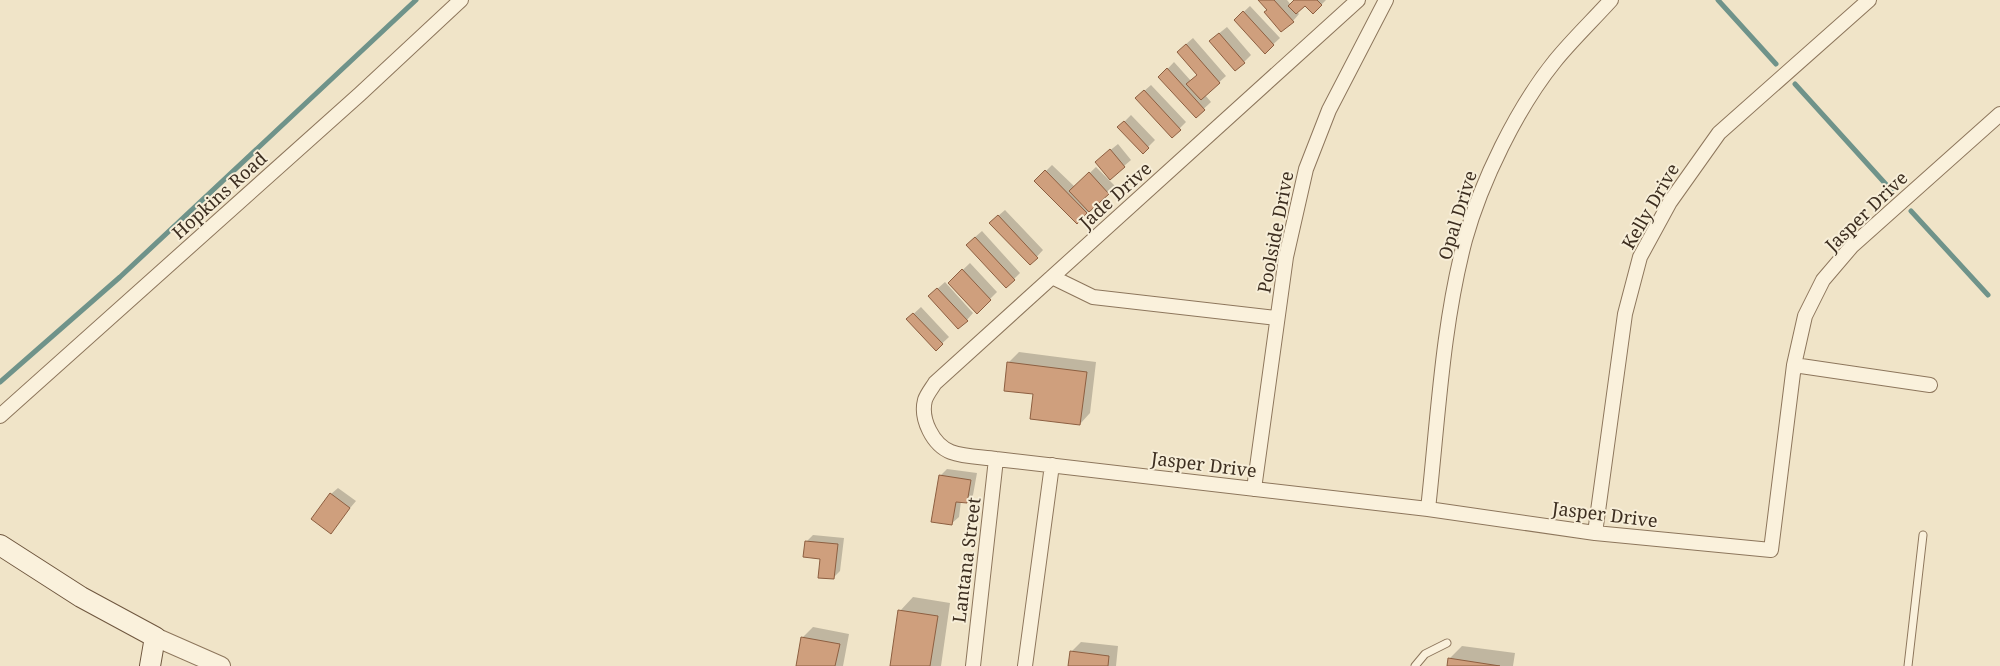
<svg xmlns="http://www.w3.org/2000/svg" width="2000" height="666" font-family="'Noto Serif',serif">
	<rect width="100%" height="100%" fill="#f0e4c8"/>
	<path fill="#0003" d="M1260,0H1287L1291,5L1296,0H1326L1313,13L1305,4L1297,12L1299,14L1293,21L1268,9Z
		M1250,6L1280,38L1265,52L1235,20Z
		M1227,27L1251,55L1236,70L1217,35Z
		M1193,38L1226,76L1205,95L1211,102L1196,116L1160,77L1174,62L1191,81L1198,74L1185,45Z
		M1151,85L1186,122L1172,136L1143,92Z
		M1131,115L1155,140L1143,152L1119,127Z
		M1118,144L1131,160L1110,178L1103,156Z
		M1052,165L1075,187L1096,167L1115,186L1077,222L1036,181Z
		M1005,210L1043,250L1030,264L998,216Z
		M982,231L1020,273L1014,279L974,238Z
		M970,263L997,292L977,312L949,283Z
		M945,282L973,313L967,320L936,290Z
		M921,307L949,337L936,349L908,319Z
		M1019,352L1096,362L1090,413L1080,424L1034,393L1008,363Z
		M947,469L977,473L973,495L966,502L961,501L959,517L952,523L940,476Z
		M338,488L356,501L330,532L331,494Z
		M813,535L844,538L840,571L833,578L822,558L806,542Z
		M913,597L950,603L941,666H891L900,611Z
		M813,627L849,634L843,666H797L803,637Z
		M1081,642L1118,646L1116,666H1069L1071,652Z
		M1462,646L1515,653L1513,666H1448L1449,659Z"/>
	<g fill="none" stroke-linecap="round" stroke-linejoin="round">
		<path stroke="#6f938a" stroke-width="5" d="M1718,0L1776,64
			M1795,84L1892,191
			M1911,211L1988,295
			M0,382L120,277L416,0"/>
	</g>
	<path fill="#cf9f7d" stroke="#8d5f41" d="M1258,0H1274L1294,22L1281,32L1264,12L1267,10Z
		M1294,0H1317L1322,5L1313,14L1305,6L1296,14L1288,6Z
		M1243,11L1274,45L1265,54L1234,20Z
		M1219,33L1245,63L1235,71L1209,41Z
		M1186,44L1220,83L1201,100L1186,84L1197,75L1177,52Z
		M1167,68L1205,110L1196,118L1158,77Z
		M1144,90L1181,130L1172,138L1135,98Z
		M1124,121L1149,148L1143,154L1117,127Z
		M1110,149L1125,167L1110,180L1095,162Z
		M1045,170L1087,213L1077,224L1034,181Z
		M1089,172L1109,194L1089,212L1069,191Z
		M998,215L1038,258L1030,265L989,223Z
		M975,237L1015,280L1006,288L966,245Z
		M962,269L991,300L977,314L948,283Z
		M937,288L968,321L958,329L928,296Z
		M913,313L943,344L936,351L906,319Z
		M1007,362L1087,372L1080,425L1030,419L1033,394L1004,391Z
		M939,475L971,480L967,503L956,502L952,525L931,522Z
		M330,493L350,508L331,534L311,519Z
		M805,541L838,544L834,579L818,578L820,559L803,557Z
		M898,610L938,616L930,666H890Z
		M801,637L840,644L835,666H796Z
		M1070,651L1109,656L1108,666H1068Z
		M1448,658L1500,666H1447Z"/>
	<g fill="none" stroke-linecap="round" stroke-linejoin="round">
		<defs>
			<path id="service" d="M1415,666L1425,654L1447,643
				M1908,666L1923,535"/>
			<path id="minor" d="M1358,0L935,383C932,388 927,394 925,400C920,419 933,445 951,452C964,457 982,457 996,459L1428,509L1595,533L1771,550L1794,365L1805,316L1823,280L1852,246L2000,114
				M1052,277L1093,297L1277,318
				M1794,365L1930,385
				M0,416L360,94L461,0
				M1254,489L1286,257L1306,169L1329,110L1386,0
				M1428,509C1438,420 1442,327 1465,240C1481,182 1517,108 1555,61C1572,40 1593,20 1611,0
				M1595,533L1625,314L1640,257L1670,202L1719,133L1869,0
				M973,666L996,459
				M1025,666L1052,465"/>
			<path id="tertiary" d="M155,637L221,666"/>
			<path id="secondary" d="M0,545L81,597L155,637L150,666"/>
		</defs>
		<use href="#service" stroke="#8d765c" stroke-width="9"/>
		<use href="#minor" stroke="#8d765c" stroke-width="16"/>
		<use href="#tertiary" stroke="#8d765c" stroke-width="20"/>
		<use href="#secondary" stroke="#6f573f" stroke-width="22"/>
		<use href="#service" stroke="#faf1dc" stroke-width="7"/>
		<use href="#minor" stroke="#faf1dc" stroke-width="14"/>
		<use href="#tertiary" stroke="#faf1dc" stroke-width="18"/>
		<use href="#secondary" stroke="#faf1dc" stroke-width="20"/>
	</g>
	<g text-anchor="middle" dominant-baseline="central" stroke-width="4" stroke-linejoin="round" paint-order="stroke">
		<g font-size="18" fill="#3d2e20" stroke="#f7eed8">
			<text transform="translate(219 195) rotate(-42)">Hopkins Road</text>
			<text transform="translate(1115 195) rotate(-42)">Jade Drive</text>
			<text transform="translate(1650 206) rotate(-60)">Kelly Drive</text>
			<text transform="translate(1866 211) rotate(-44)">Jasper Drive</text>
			<text transform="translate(1457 215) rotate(-73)">Opal Drive</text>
			<text transform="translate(1275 232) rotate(-79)">Poolside Drive</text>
			<text transform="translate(1204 464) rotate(7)">Jasper Drive</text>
			<text transform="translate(1605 514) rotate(7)">Jasper Drive</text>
			<text transform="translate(966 560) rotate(-83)">Lantana Street</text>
		</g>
	</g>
</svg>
